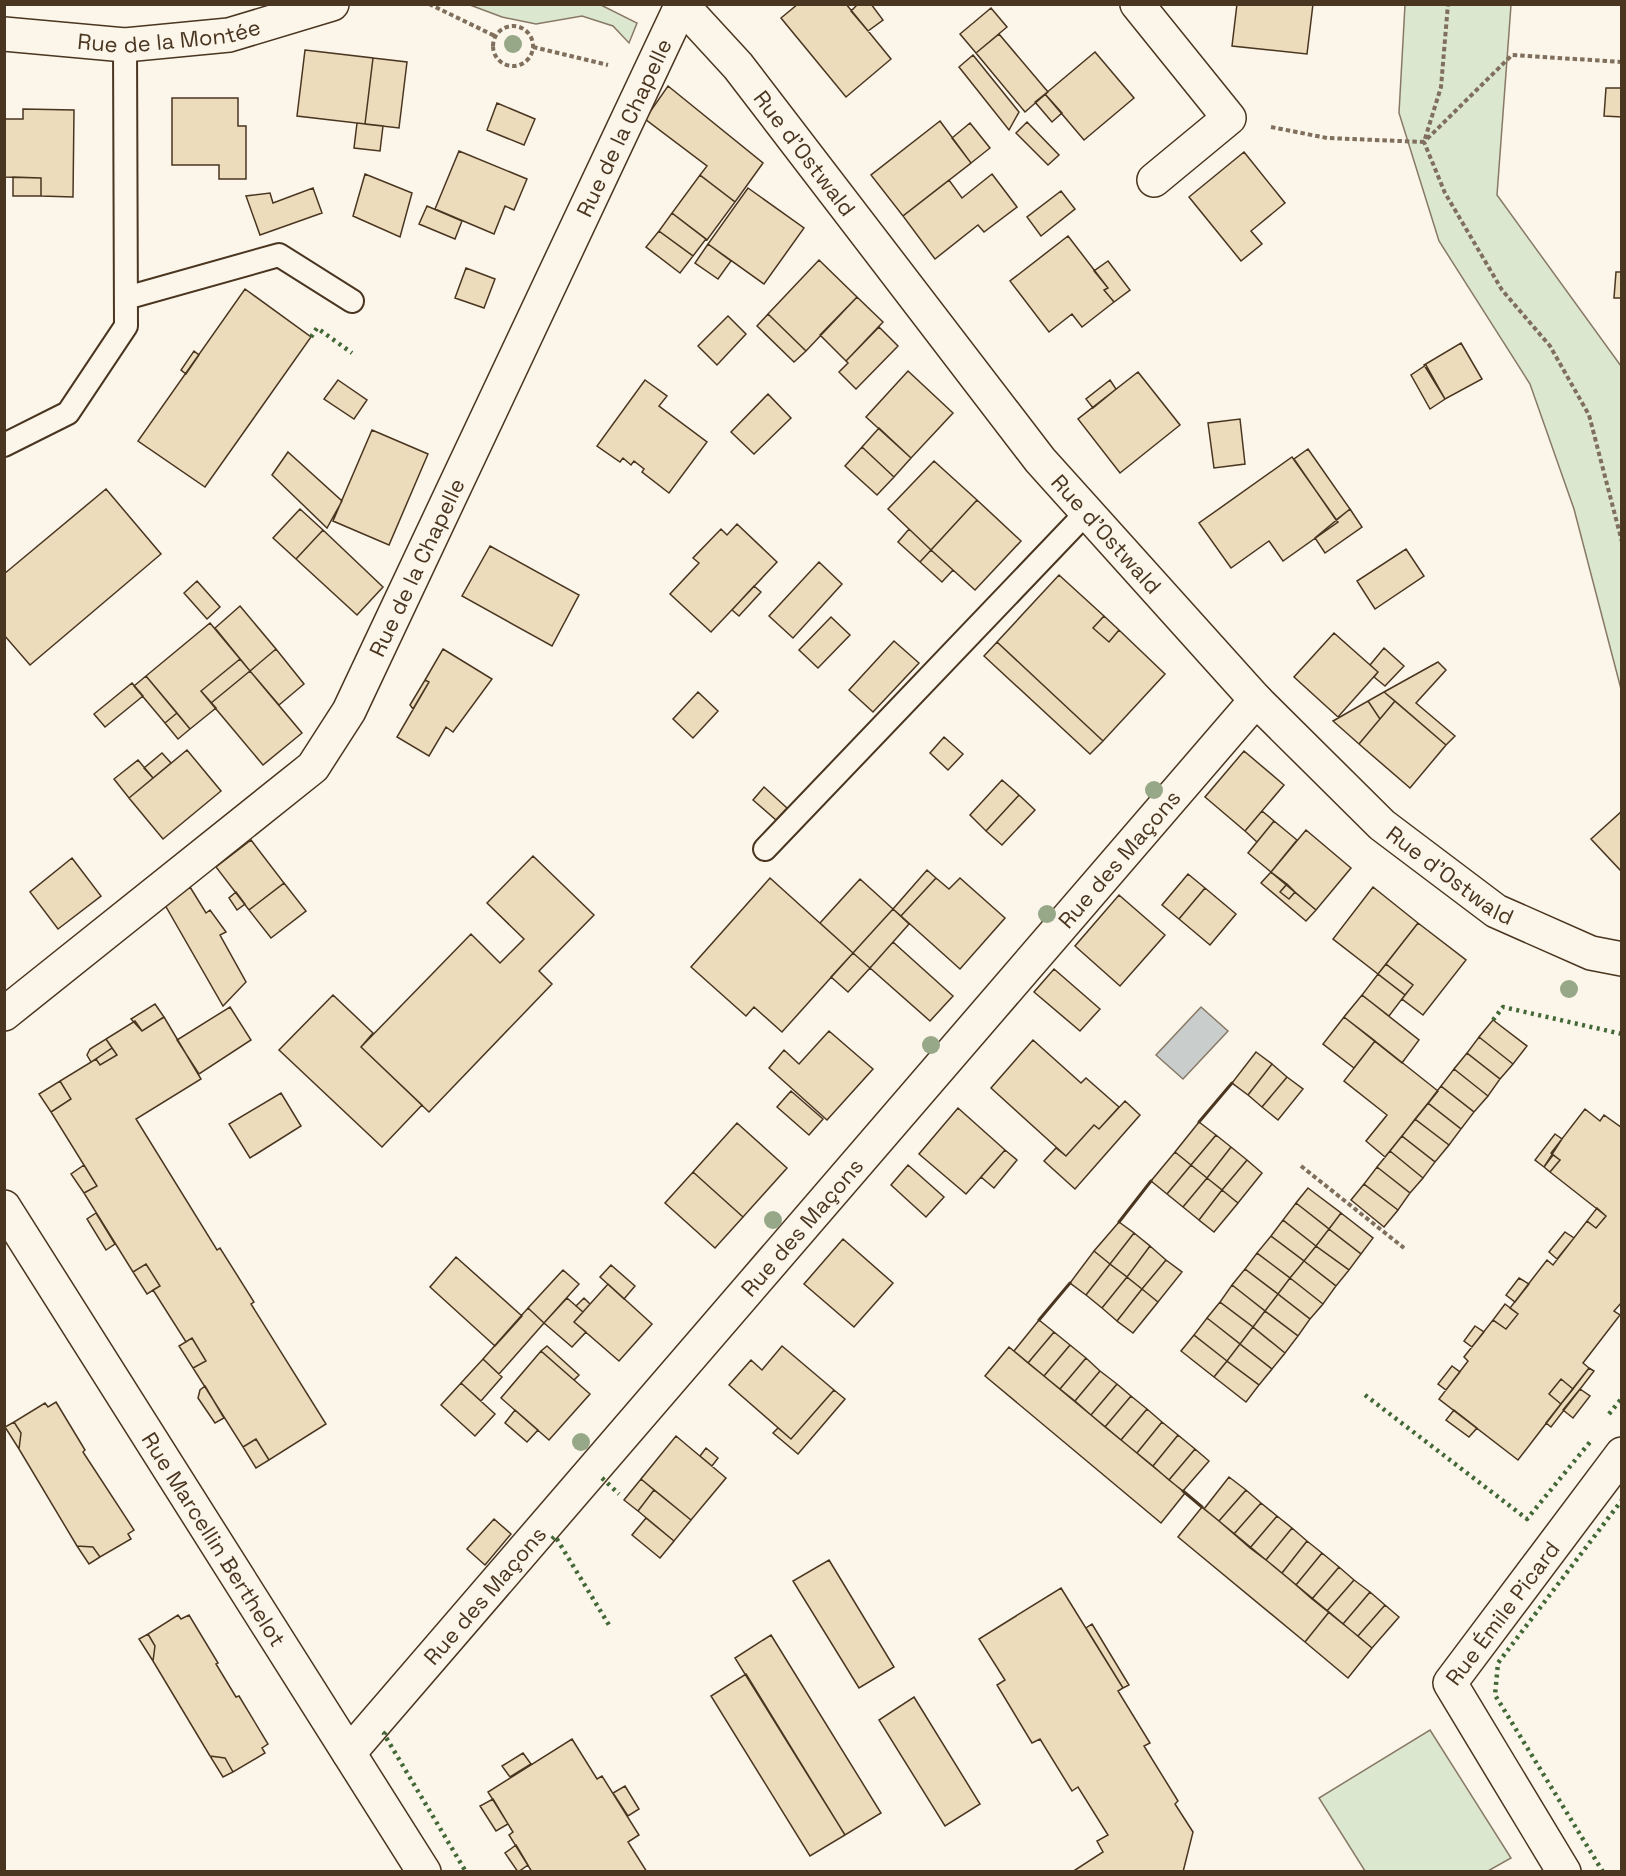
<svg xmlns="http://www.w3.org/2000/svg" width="1626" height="1876" font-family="'Space Grotesk',sans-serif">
	<rect width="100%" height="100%" fill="#fbf6e9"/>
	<path fill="#dce7d0" stroke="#887966" stroke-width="1.5" d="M470,5H601L637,23L629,43L613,26L582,16L536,24L502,17Z
		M1405,5H1511L1497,195L1621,366V689L1574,509L1530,384L1439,241L1399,113Z
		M1430,1730L1511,1858L1488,1871H1365L1319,1798Z"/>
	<path fill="#c9cecd" stroke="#887966" stroke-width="1.5" d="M1201,1007L1228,1031L1183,1079L1156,1055Z"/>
	<path fill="#ecdcbc" stroke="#4a3520" stroke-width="1.5" d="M798,4H846L891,59L846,97L781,18Z
		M858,4H871L883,20L868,31L851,11Z
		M1237,4H1313L1307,54L1232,46Z
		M991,8L1007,27L976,53L960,34Z
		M999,34L1048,92L1025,112L976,53Z
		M305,50L373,58L365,124L297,116Z
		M1095,52L1134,98L1084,140L1045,94Z
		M973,55L1019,112L1009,130L959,67Z
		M373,58L407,62L399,128L365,124Z
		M668,86L763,163L735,202L700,175L707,166L645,119Z
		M1606,88H1622V117L1604,116Z
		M1045,94L1062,113L1052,122L1035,102Z
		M172,98H238V126H246V179H219V165H172Z
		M497,103L535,119L524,145L487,130Z
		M23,109L74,110L73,197L41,196V178L4,177V119H23Z
		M940,121L971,163L903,216L871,175Z
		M1027,122L1059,155L1048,165L1016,133Z
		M357,123L383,126L380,151L354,148Z
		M970,123L990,148L971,163L952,138Z
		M459,151L527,179L514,210L505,206L494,234L435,209Z
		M1244,152L1285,203L1251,231L1262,244L1241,261L1189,197Z
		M365,174L412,193L400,237L353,216Z
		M992,174L1017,207L984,232L978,225L935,259L903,216L949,180L962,198Z
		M700,175L735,202L707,240L672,213Z
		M13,177L41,178V196H13Z
		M313,188L322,213L260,235L246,196L270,193L273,203Z
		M748,188L804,228L764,284L708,244Z
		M1061,191L1075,209L1041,236L1027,217Z
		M427,206L462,221L455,239L419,224Z
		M672,213L706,239L693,256L659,231Z
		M659,231L693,256L680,273L646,247Z
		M1068,236L1108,288L1104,290L1114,302L1082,327L1072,314L1049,332L1010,281Z
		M708,244L731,261L718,279L695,263Z
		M819,260L857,297L806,351L768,314Z
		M1108,261L1130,290L1114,302L1104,290L1108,288L1094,271Z
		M466,268L495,279L484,308L455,298Z
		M1616,272H1622V298H1614Z
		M245,289L311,337L205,487L138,441Z
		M857,297L883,322L846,361L820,335Z
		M768,314L806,351L794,362L757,326Z
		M728,316L746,334L717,365L698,346Z
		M879,327L898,346L856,389L839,372L848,363L846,361Z
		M1461,343L1482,379L1445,399L1424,365Z
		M194,351L199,355L186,374L181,370Z
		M1426,365L1445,399L1430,409L1411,375Z
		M908,371L953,413L911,458L866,417Z
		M1138,372L1180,425L1120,473L1078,419Z
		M338,380L367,400L354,419L324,399Z
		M645,380L667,396L659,406L707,442L669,493L642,472L644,469L634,461L631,465L623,458L620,462L597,446Z
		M1110,380L1116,389L1093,408L1086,399Z
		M768,394L791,418L754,454L731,432Z
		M1240,419L1245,464L1214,468L1208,423Z
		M879,428L911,458L894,477L862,447Z
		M372,430L428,454L389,545L333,521Z
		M862,447L894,477L877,495L845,466Z
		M1308,449L1350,509L1336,520L1294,459Z
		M288,452L342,501L327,528L272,475Z
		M1292,457L1338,522L1283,561L1269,541L1231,568L1199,523Z
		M934,461L977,500L931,550L888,509Z
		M106,489L161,554L30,665L4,635V574Z
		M977,500L1021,541L975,590L931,550Z
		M300,509L323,530L296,559L273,538Z
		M1350,509L1362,527L1325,553L1315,538Z
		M737,524L777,562L711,632L670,594L699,563L693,558L721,529L727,535Z
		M909,529L931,550L920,562L898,542Z
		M323,530L383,587L357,615L296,559Z
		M490,546L579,595L552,646L462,596Z
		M1406,549L1424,576L1375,609L1357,581Z
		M931,550L953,570L942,582L920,562Z
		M819,562L842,584L793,638L769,616Z
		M1059,575L1104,616L1093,628L1109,642L1119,630L1165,674L1103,741L997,642Z
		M197,581L220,607L207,619L184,593Z
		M754,586L761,592L739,616L732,610Z
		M240,606L276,649L250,671L215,628Z
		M1104,616L1119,630L1109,642L1093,628Z
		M831,617L850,635L818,668L799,650Z
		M210,623L240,659L201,691L216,708L190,729L146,676Z
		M1334,633L1378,672L1338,717L1294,677Z
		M894,641L919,663L873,712L849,690Z
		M997,642L1103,741L1090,754L984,656Z
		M1384,648L1404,666L1385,686L1374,677L1378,672L1370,665Z
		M276,649L304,684L279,705L250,671Z
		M443,649L492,679L453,732L446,727L429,756L397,737L429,682L425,680Z
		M240,659L250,671L211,703L201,691Z
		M1438,662L1446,670L1416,703L1455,736L1446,745L1384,692Z
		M250,671L302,733L263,765L211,703Z
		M146,676L177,713L165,723L134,686Z
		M425,680L429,682L413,709L410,705Z
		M132,683L143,696L105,727L94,714Z
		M698,692L718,711L693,738L673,719Z
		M1384,692L1395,701L1380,719L1368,701Z
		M1368,701L1380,719L1359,744L1333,721Z
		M1395,701L1446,745L1410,788L1359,744Z
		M177,713L190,729L178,739L165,723Z
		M944,737L963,754L948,770L930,753Z
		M187,750L221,791L163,839L129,798Z
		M1244,751L1284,785L1245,831L1205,797Z
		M162,753L171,763L153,778L144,768Z
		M138,760L153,778L129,798L114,779Z
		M1002,780L1019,795L986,831L970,815Z
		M764,787L787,808L776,820L753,800Z
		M1019,795L1035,810L1002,845L986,831Z
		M1262,811L1274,821L1257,842L1245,831Z
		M1622,811V872L1591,839Z
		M1274,821L1297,840L1271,872L1248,853Z
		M1306,830L1351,868L1316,910L1271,872Z
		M251,840L284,883L249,910L216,867Z
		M533,856L594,915L539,971L552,984L429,1112L361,1047L471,934L500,963L524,939L487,903Z
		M72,858L101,896L58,929L30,892Z
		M927,870L936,878L901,916L893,909Z
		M1271,872L1287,884L1280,892L1289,899L1295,892L1316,910L1306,921L1261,883Z
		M1188,874L1205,888L1179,919L1162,905Z
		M770,878L853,953L782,1032L754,1007L746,1016L691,967Z
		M936,878L949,889L960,878L1005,918L960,969L901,916Z
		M860,879L893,909L853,953L820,923Z
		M284,883L306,911L271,938L249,910Z
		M1287,884L1295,892L1289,899L1280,892Z
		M190,887L206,913L210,910L226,932L220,935L246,982L223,1006L165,905Z
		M1373,887L1418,923L1378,974L1333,939Z
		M1205,888L1236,914L1210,945L1179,919Z
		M236,892L245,904L237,910L229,898Z
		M1119,895L1165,935L1120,986L1075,946Z
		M893,909L909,924L870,968L853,953Z
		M1418,923L1466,960L1423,1015L1402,999L1413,985L1386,964Z
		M893,942L953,996L930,1021L870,968Z
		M853,953L870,968L848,992L831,977Z
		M1386,964L1413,985L1405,995L1378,974Z
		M1054,969L1100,1009L1080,1031L1034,992Z
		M1378,974L1405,995L1389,1016L1362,995Z
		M333,995L373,1033L361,1047L422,1105L382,1147L279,1050Z
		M1362,995L1419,1040L1402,1063L1344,1017Z
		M155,1004L164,1017L142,1031L131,1019Z
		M230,1007L251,1040L199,1074L177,1040Z
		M164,1017L201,1079L136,1119L217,1250L220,1248L254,1302L251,1304L326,1424L269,1460L256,1439L243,1447L193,1368L206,1361L192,1338L186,1342L153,1290L160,1286L146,1264L133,1272L84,1193L97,1186L51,1112L71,1099L60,1081L96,1059L100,1065L117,1055L106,1039L135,1021L142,1031Z
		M1344,1017L1375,1041L1354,1068L1323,1044Z
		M1493,1020L1527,1046L1513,1064L1479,1037Z
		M829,1031L873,1069L827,1120L769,1068L784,1050L799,1064Z
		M1479,1037L1513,1064L1500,1079L1467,1053Z
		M106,1039L112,1048L91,1062L87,1055L90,1049Z
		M1033,1040L1081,1083L1086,1078L1119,1107L1099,1129L1094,1125L1066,1156L991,1088Z
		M1375,1041L1438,1091L1385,1157L1366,1141L1387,1115L1344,1081Z
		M112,1048L117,1055L100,1065L96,1059Z
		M1256,1052L1272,1064L1248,1095L1232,1083Z
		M1467,1053L1500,1079L1488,1096L1454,1069Z
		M1272,1064L1287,1077L1262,1107L1248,1095Z
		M1454,1069L1488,1096L1474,1112L1441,1086Z
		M1287,1077L1303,1089L1278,1120L1262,1107Z
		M60,1081L71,1099L51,1112L39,1094Z
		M1441,1086L1474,1112L1461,1129L1428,1103Z
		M791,1091L823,1119L809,1135L777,1107Z
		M281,1093L301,1126L250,1158L229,1124Z
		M1125,1101L1140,1115L1075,1189L1044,1161L1056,1148L1066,1156L1094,1125L1099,1129Z
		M1428,1103L1461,1129L1449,1145L1415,1119Z
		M958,1108L1005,1150L966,1194L919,1154Z
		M1585,1109L1600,1121L1604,1115L1622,1128V1302L1614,1311L1620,1315L1583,1363L1589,1368L1573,1389L1561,1379L1549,1394L1561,1404L1518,1460L1439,1399L1468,1361L1464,1357L1493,1320L1506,1329L1518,1314L1510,1308L1547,1260L1553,1265L1587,1221L1596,1228L1606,1216L1550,1172L1560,1160L1551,1153Z
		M1415,1119L1449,1145L1435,1162L1402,1136Z
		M1199,1122L1216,1135L1191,1165L1175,1152Z
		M737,1123L787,1168L743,1217L693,1172Z
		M1555,1134L1562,1139L1544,1167L1535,1160Z
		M1216,1135L1231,1147L1207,1178L1191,1165Z
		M1402,1136L1435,1162L1423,1178L1390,1151Z
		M1231,1147L1247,1160L1222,1190L1207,1178Z
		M1005,1150L1017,1160L994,1188L981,1177Z
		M1390,1151L1423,1178L1410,1193L1377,1167Z
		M1175,1152L1191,1165L1167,1194L1151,1181Z
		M1553,1155L1560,1160L1550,1172L1544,1167Z
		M1247,1160L1262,1173L1238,1203L1222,1190Z
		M84,1165L97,1186L84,1193L71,1174Z
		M908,1165L944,1197L926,1217L891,1185Z
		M1191,1165L1207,1178L1183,1207L1167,1194Z
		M1377,1167L1410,1193L1398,1210L1364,1184Z
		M693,1172L743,1217L715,1248L665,1203Z
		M1207,1178L1222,1190L1199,1220L1183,1207Z
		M1364,1184L1398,1210L1384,1227L1351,1200Z
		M1308,1188L1341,1213L1329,1229L1296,1203Z
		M1222,1190L1238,1203L1214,1232L1199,1220Z
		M1296,1203L1329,1229L1316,1246L1283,1220Z
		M1597,1208L1606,1216L1596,1228L1587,1221Z
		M96,1213L115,1244L106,1250L87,1219Z
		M1341,1213L1373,1238L1361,1254L1329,1229Z
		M1283,1220L1316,1246L1304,1261L1271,1236Z
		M1119,1222L1134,1233L1110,1264L1094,1251Z
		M1329,1229L1361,1254L1349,1270L1316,1246Z
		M1565,1232L1574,1238L1557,1259L1549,1252Z
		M1134,1233L1150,1246L1127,1277L1110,1264Z
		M1271,1236L1304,1261L1290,1278L1257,1253Z
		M843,1239L893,1283L854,1327L804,1284Z
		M1150,1246L1166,1260L1142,1289L1127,1277Z
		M1316,1246L1349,1270L1336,1286L1304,1261Z
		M1094,1251L1110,1264L1086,1295L1070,1283Z
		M1257,1253L1290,1278L1278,1294L1245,1269Z
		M456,1257L522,1316L495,1346L430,1287Z
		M1166,1260L1182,1272L1158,1302L1142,1289Z
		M1304,1261L1336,1286L1323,1304L1290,1278Z
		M146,1264L160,1286L147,1294L133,1272Z
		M1110,1264L1127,1277L1102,1308L1086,1295Z
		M611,1265L635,1286L624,1299L600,1277Z
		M1245,1269L1278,1294L1265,1311L1232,1285Z
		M563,1270L579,1284L544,1323L528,1308Z
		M1127,1277L1142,1289L1117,1321L1102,1308Z
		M1290,1278L1323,1304L1310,1319L1278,1294Z
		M1519,1278L1529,1284L1515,1302L1506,1295Z
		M608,1284L652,1324L619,1361L574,1322Z
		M1232,1285L1265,1311L1253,1327L1220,1302Z
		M1142,1289L1158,1302L1133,1333L1117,1321Z
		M1278,1294L1310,1319L1298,1336L1265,1311Z
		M567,1298L583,1312L574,1322L586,1332L572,1347L544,1323Z
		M584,1298L590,1304L583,1312L576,1306Z
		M1220,1302L1253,1327L1240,1344L1207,1318Z
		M1505,1304L1518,1314L1506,1329L1493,1320Z
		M528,1308L544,1323L499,1374L483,1359Z
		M1265,1311L1298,1336L1285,1353L1253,1327Z
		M1207,1318L1240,1344L1227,1361L1194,1335Z
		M1039,1320L1054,1332L1028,1363L1014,1351Z
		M1475,1326L1484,1332L1472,1347L1464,1341Z
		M1253,1327L1285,1353L1272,1369L1240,1344Z
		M1054,1332L1070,1345L1044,1376L1028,1363Z
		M1194,1335L1227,1361L1214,1377L1181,1351Z
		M192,1338L206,1361L193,1368L179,1346Z
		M1240,1344L1272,1369L1259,1385L1227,1361Z
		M1070,1345L1086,1358L1060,1389L1044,1376Z
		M547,1346L579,1375L574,1380L541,1351Z
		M782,1346L834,1390L791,1439L729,1385L751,1360L762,1370Z
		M1009,1347L1185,1493L1161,1523L985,1376Z
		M541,1351L590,1394L549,1440L501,1398Z
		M1086,1358L1100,1371L1075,1401L1060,1389Z
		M483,1359L502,1377L481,1401L461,1383Z
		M1227,1361L1259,1385L1246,1402L1214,1377Z
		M1452,1366L1460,1372L1446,1390L1438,1384Z
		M1589,1368L1594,1371L1551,1427L1546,1423Z
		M1100,1371L1117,1384L1091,1415L1075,1401Z
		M1561,1379L1573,1389L1561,1404L1549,1394Z
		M461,1383L495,1414L475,1436L441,1405Z
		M1117,1384L1131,1396L1105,1427L1091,1415Z
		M205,1386L224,1418L215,1423L198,1398L200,1390Z
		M1580,1389L1590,1396L1573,1418L1563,1410Z
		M834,1390L845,1399L798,1454L773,1433L778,1428L791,1439Z
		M1131,1396L1147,1409L1121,1440L1105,1427Z
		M56,1402L85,1450L83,1452L134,1530L128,1534L131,1539L100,1557L93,1547L77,1546L19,1449L21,1433L14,1422L45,1403L48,1407Z
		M1147,1409L1162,1422L1137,1453L1121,1440Z
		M515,1410L538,1430L527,1442L505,1423Z
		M1454,1410L1477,1428L1469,1437L1446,1420Z
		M14,1422L21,1433L19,1449L5,1427Z
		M1162,1422L1178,1435L1153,1466L1137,1453Z
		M1178,1435L1195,1449L1169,1480L1153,1466Z
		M676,1436L726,1478L691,1520L641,1479Z
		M256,1439L269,1460L256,1468L243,1447Z
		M706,1448L718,1458L712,1466L700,1456Z
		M1195,1449L1209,1461L1183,1491L1169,1480Z
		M1229,1477L1246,1490L1219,1521L1204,1509Z
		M641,1479L654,1490L638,1511L624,1500Z
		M654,1490L691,1520L674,1541L638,1511Z
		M1246,1490L1261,1503L1234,1534L1219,1521Z
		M1261,1503L1277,1516L1250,1548L1234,1534Z
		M1202,1507L1329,1612L1305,1642L1178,1537Z
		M1277,1516L1292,1528L1266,1560L1250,1548Z
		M646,1518L674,1541L660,1558L632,1535Z
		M494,1519L511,1534L485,1565L467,1549Z
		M1292,1528L1307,1541L1282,1573L1266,1560Z
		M1307,1541L1322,1553L1296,1585L1282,1573Z
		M77,1546L93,1547L100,1557L89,1564Z
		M1322,1553L1339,1567L1312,1599L1296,1585Z
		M829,1560L894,1667L859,1688L793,1581Z
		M1339,1567L1354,1580L1327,1611L1312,1599Z
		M1354,1580L1370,1592L1343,1624L1327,1611Z
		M1061,1588L1123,1688L1118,1691L1150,1743L1144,1746L1178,1801L1175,1804L1193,1832L1183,1872H1072L1103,1852L1097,1841L1108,1835L1078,1787L1072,1791L1040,1739L1032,1743L997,1685L1005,1680L979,1639Z
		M1370,1592L1385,1605L1358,1636L1343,1624Z
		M1385,1605L1399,1617L1372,1648L1358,1636Z
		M1329,1612L1372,1648L1348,1678L1305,1642Z
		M178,1615L181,1619L189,1615L218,1663L216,1664L236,1697L239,1696L268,1744L262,1748L265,1753L233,1772L225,1758L210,1756L153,1661L155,1646L148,1634Z
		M1092,1624L1129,1685L1123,1688L1086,1628Z
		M148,1634L155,1646L153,1661L139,1639Z
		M771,1635L881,1813L845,1835L735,1658Z
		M746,1674L845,1835L810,1856L711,1696Z
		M914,1697L980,1804L945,1826L879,1720Z
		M572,1739L597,1779L602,1776L639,1835L628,1842L647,1872H532L509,1835L513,1832L488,1792Z
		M523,1753L531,1764L510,1777L502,1766Z
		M210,1756L225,1758L233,1772L223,1777Z
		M625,1786L639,1809L628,1816L613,1793Z
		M493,1799L508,1824L496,1831L480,1806Z
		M516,1845L528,1865L518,1872L505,1853Z"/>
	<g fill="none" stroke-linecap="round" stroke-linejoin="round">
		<defs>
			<path id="service" d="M126,298L279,255L352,301
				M4,445L68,413L126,326L125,45
				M765,849L1087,512"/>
			<g id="minor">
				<path d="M1137,4L1229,118L1154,180"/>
				<path id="s1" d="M4,1014L313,767L349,711L682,4"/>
				<path id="s2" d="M4,1207L424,1872"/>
				<path id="s3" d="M349,1753L1256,700"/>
				<path id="s4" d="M1564,1872L1450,1683L1622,1454"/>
			</g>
			<g id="secondary">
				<path id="s5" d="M681,4L738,66L1040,460L1256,700L1382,825L1496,911L1591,953L1622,959"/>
				<path id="s6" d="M4,34L125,45L229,35L332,4"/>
			</g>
		</defs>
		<use href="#service" stroke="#4a3520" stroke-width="26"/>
		<use href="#minor" stroke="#4a3520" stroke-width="36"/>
		<use href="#secondary" stroke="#4a3520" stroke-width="36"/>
		<path stroke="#7f6f5c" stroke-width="4" stroke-dasharray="4.5 3" stroke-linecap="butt" d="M429,4L495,36
			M493 46a20 20 0 1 1 40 0a20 20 0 1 1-40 0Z
			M533,47L608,65
			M1622,62L1512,55L1424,142L1445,193L1502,290L1550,346L1589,415L1622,542
			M1271,127L1327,138L1424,142L1441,87L1448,4
			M1301,1166L1404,1248"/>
		<use href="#service" stroke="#fbf6e9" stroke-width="22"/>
		<use href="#minor" stroke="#fbf6e9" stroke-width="33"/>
		<use href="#secondary" stroke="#fbf6e9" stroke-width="33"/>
		<path stroke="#436837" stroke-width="4.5" stroke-dasharray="3 4.5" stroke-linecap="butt" d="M311,337L317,328L352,353
			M1493,1020L1503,1007L1622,1034
			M1365,1395L1527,1519L1590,1442
			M1609,1414L1622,1398
			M602,1478L619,1494
			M552,1539L555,1536L609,1625
			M386,1732L384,1734L466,1872
			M1603,1872L1495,1695L1498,1663L1622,1500"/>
		<path stroke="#4a3520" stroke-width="3" d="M1199,1122L1232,1083
			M1119,1222L1151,1181
			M1039,1320L1070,1283
			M1183,1491L1202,1507"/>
	</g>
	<g fill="#96a887">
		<circle cx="513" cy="44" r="9"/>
		<circle cx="1154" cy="790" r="9"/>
		<circle cx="1047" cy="914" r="9"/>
		<circle cx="1569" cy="989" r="9"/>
		<circle cx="931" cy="1045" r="9"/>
		<circle cx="773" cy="1220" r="9"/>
		<circle cx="581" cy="1442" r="9"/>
	</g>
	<g text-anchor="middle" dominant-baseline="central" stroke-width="4.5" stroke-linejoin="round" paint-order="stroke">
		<g font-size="22" fill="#4a3520" stroke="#fbf6e9">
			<text stroke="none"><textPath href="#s6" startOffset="166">Rue de la Montée</textPath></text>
			<text stroke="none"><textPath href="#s1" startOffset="1107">Rue de la Chapelle</textPath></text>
			<text stroke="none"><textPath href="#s5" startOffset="194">Rue d'Ostwald</textPath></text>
			<text stroke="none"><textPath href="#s5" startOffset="680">Rue d'Ostwald</textPath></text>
			<text stroke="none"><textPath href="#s1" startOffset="621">Rue de la Chapelle</textPath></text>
			<text stroke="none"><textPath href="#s3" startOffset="1180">Rue des Maçons</textPath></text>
			<text stroke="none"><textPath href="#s5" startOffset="1166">Rue d'Ostwald</textPath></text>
			<text stroke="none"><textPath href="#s3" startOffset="694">Rue des Maçons</textPath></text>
			<text stroke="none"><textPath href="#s2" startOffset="393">Rue Marcellin Berthelot</textPath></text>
			<text stroke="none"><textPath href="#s3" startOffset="208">Rue des Maçons</textPath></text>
			<text stroke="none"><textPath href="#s4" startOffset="308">Rue Émile Picard</textPath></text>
		</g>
	</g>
	<rect width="1626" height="1876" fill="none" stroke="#4a3520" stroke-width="12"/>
</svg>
